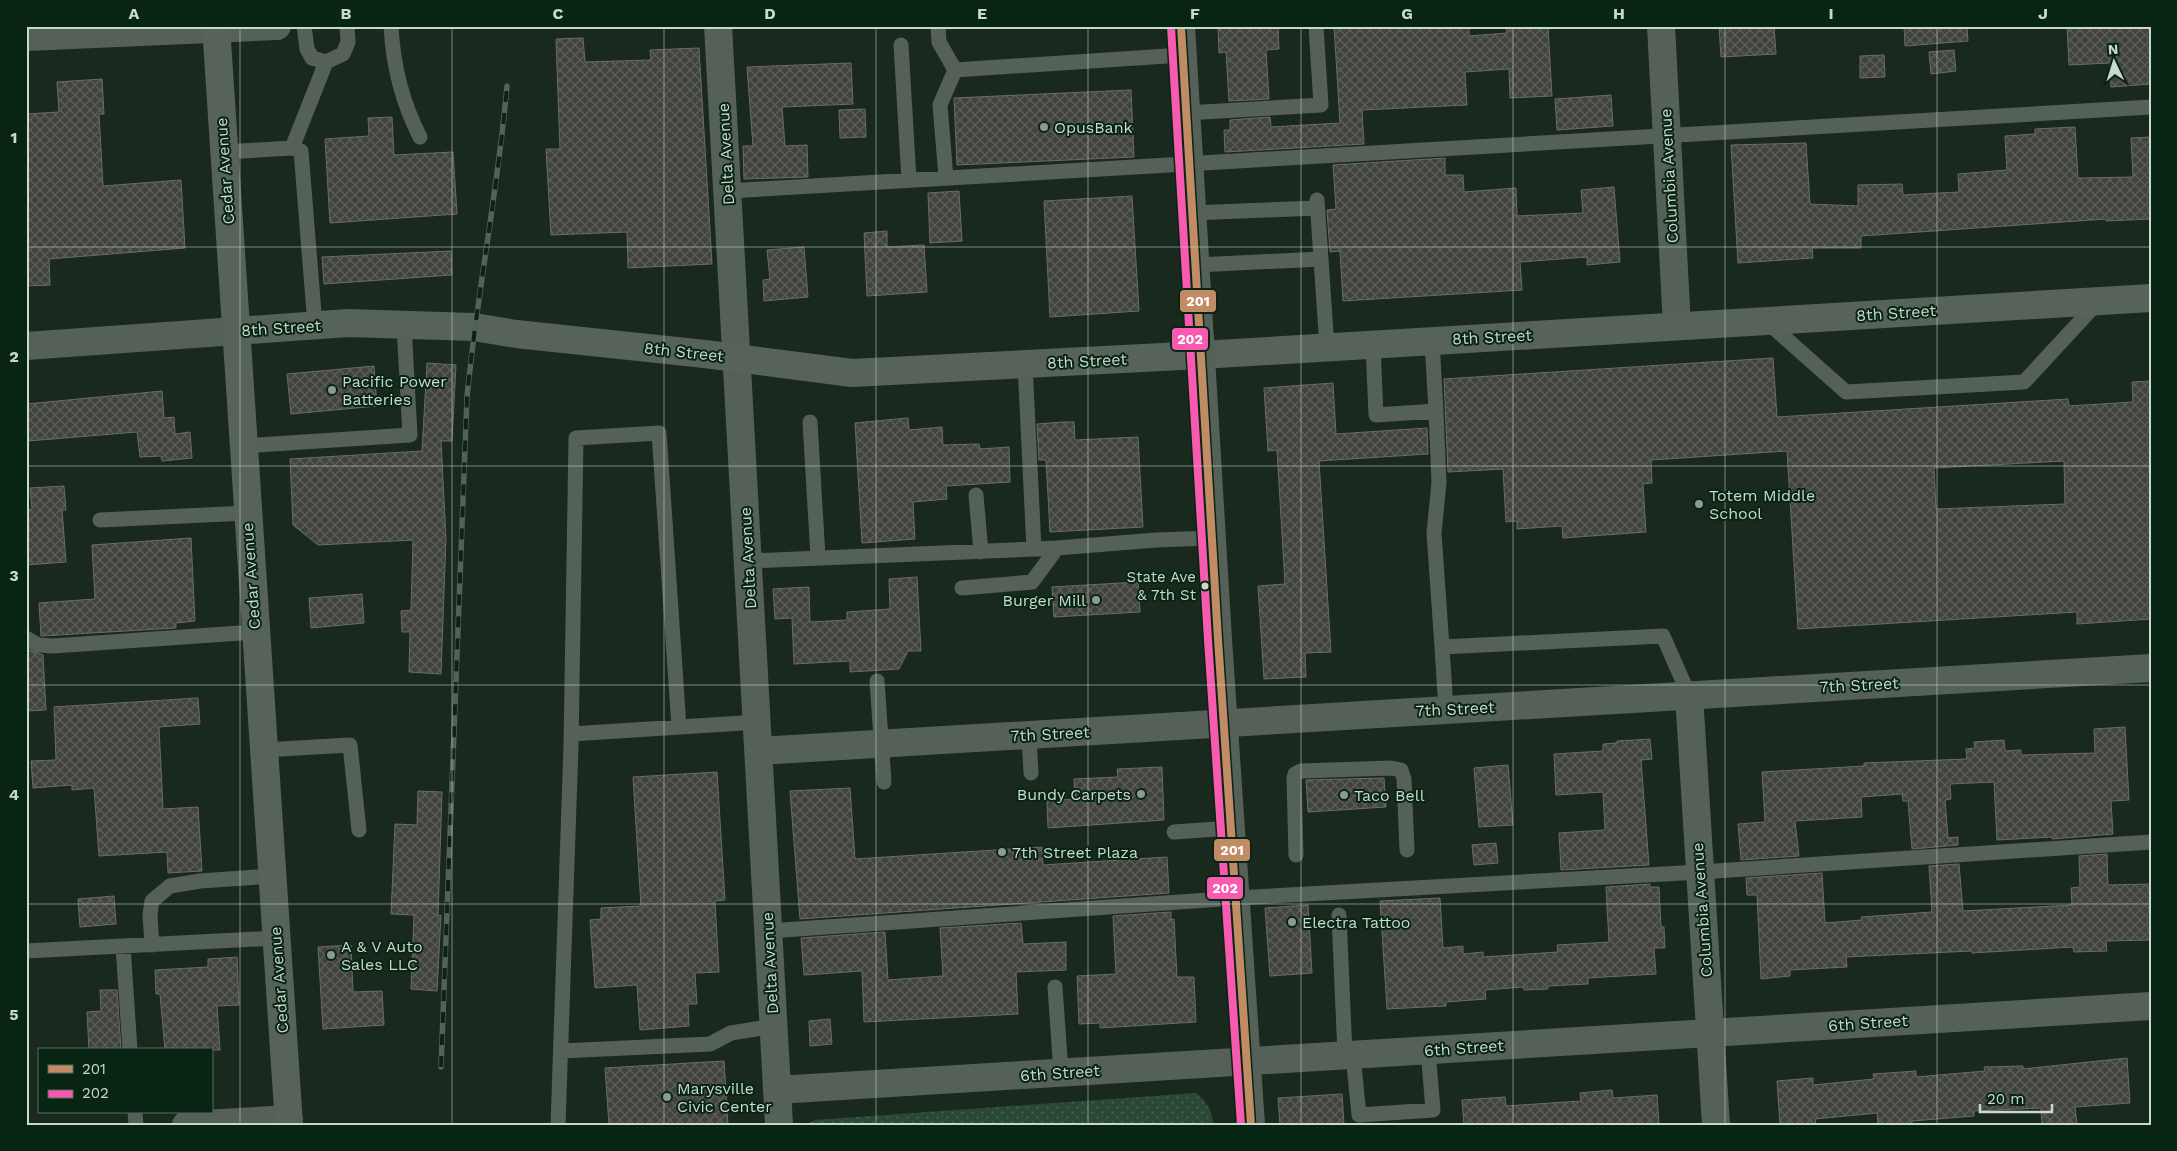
<svg xmlns="http://www.w3.org/2000/svg" width="2177" height="1151" font-family="'Work Sans',sans-serif">
	<style>
		.green { fill: url(#green-dots) }
		.building { fill: url(#building-cross-hatch); stroke: #6c6b66; fill-rule: evenodd }
		.lines { fill: none; stroke-linecap: round; stroke-linejoin: round }
		.lane { stroke: #556059; stroke-width: 15 }
		.street { stroke: #556059; stroke-width: 28 }
		.secondary { stroke: #56625a; stroke-width: 28 }
		.primary { stroke: #546058; stroke-width: 28 }
		.rail-casing { stroke: #556059; stroke-width: 5.5 }
		.rail { stroke: #082513; stroke-width: 4; stroke-dasharray: 11; stroke-linecap: butt }
		.bus-1-casing { stroke: #082513; stroke-width: 11 }
		.bus-2-casing { stroke: #082513; stroke-width: 11 }
		.bus-1 { stroke: #c18c65; stroke-width: 8 }
		.bus-2 { stroke: #f75aaf; stroke-width: 8 }
		.grid { fill: none; stroke: #c9d9cd; stroke-width: 1; stroke-opacity: 0.55 }
		.poi-dot { fill: #8b9b90; stroke: #082513; stroke-width: 2 }
		.bus-dot { fill: #c9d9cd; stroke: #082513; stroke-width: 2 }
		.labels { text-anchor: middle; dominant-baseline: central; stroke-width: 4; stroke-linejoin: round; paint-order: stroke }
		.bus-label { font-size: 15px; fill: #c9d9cd; stroke: #082513; text-anchor: end }
		.poi-label { font-size: 16px; fill: #c9d9cd; stroke: #082513; text-anchor: start }
		.street-label { font-size: 16px; fill: #c9d9cd; stroke: #082513 }
		.line-badge { stroke: #082513; stroke-width: 2 }
		.badge-label { font-size: 14px; text-anchor: middle; font-weight: bold; fill: #fff }
		.neatline { fill: none; stroke: #c9d9cd; stroke-width: 2 }
		.grid-label { font-size: 16px; text-anchor: middle; font-weight: bold; fill: #c9d9cd }
	</style>
	<defs>
		<pattern id="green-dots" width="8" height="8" patternUnits="userSpaceOnUse" patternTransform="scale(1.25)"><rect width="8" height="8" fill="#2a4934"/><path d="M2 2h.1M6 6h.1" fill="none" stroke="#486350" stroke-width="1.8" stroke-linecap="round"/></pattern>
		<pattern id="building-cross-hatch" width="8" height="8" patternUnits="userSpaceOnUse" patternTransform="scale(1.25)"><rect width="8" height="8" fill="#42433e"/><path d="M0 0l8 8M0 8l8-8" fill="none" stroke="#5c5e59"/></pattern>
	</defs>
	<rect width="100%" height="100%" fill="#19291e"/>
	<!-- green -->
	<path class="green" d="M1196 1093C1207 1102 1212 1109 1213 1125H804L815 1120Z"/>
	<!-- building -->
	<path class="building" d="M1218 26H1278L1279 49 1266 50 1269 99 1229 101 1226 52 1219 53Z
		M1334 26H1469V36L1507 33 1506 26H1548L1552 96 1510 98 1509 69 1465 72 1467 105 1362 110 1364 144 1225 152 1224 130H1230V120L1270 117 1271 127 1340 123Z
		M1719 26H1774L1776 54 1721 57Z
		M1904 26H1967L1968 41 1905 46Z
		M2067 26H2151V84L2111 87 2110 63 2069 65Z
		M583 38 585 62 651 60 650 50 699 48 712 264 628 268 627 232 551 235 546 149H560L556 39Z
		M1954 50 1956 71 1931 74 1929 52Z
		M1884 55 1885 77 1860 78V56Z
		M851 63 853 104 782 107 785 146 807 145 808 177 744 179 743 146H753L747 67Z
		M102 79 104 114H99L103 186 181 180 185 248 49 259 50 285 26 286V114L59 112 57 82Z
		M1131 90 1134 157 957 165 954 98Z
		M1611 95 1613 126 1557 130 1555 99Z
		M865 109 866 137 840 138 839 110Z
		M392 117 394 155 453 152 457 214 330 223 325 139 369 136 368 118Z
		M2075 127 2078 178 2133 177 2131 138 2151 137V219L2106 221V219L1861 236V248H1812L1813 258 1738 263 1731 145 1806 143 1810 204 1858 206V185L1902 184 1903 195 1959 192 1958 174 2007 170 2005 136 2035 134V129Z
		M1445 158V175H1463L1464 192 1516 188 1517 216 1583 213 1581 190 1614 187 1620 262 1587 265V257L1520 262 1522 290 1343 301 1340 251 1330 252 1327 210 1336 209 1333 165Z
		M959 191 962 241 930 243 928 193Z
		M1132 196 1139 311 1050 317 1044 201Z
		M887 231V247L924 245 927 292 867 296 864 233Z
		M804 247 808 297 764 301 763 280 770 279 767 250Z
		M451 251 452 275 324 284 322 257Z
		M1773 358 1777 417 2068 399 2069 406 2133 402 2132 382 2151 381V619L2077 624V612L1798 629 1787 451 1651 460 1652 483 1643 484 1646 532 1563 538 1562 526 1517 529V521L1506 522 1503 469 1448 472 1444 379ZM2064 461 2065 504 1936 509 1934 468Z
		M427 363 456 365 452 441H441L446 538 441 674 409 672 410 632H402L401 611 411 610 413 540 318 545 293 525 290 459 422 451Z
		M374 366 377 406 291 414 287 374Z
		M1333 383 1336 434 1427 428 1428 454 1319 461 1331 652 1305 653 1306 677 1264 679 1258 586 1285 584 1277 450 1268 451 1264 388Z
		M162 391 164 418 174 417 175 434 190 432 192 458 162 461 161 456 140 457 137 432 28 441 26 404Z
		M908 418 909 430 942 427 943 445 979 444 980 449 1009 447 1010 482 946 486 947 499 913 502 915 539 862 543 855 423Z
		M1062 422H1074L1075 440 1138 437 1143 527 1050 532 1046 460H1039L1037 424Z
		M64 486 66 510H62L66 562 26 565V531H29L28 510 32 509 30 488Z
		M191 538 195 621 176 623V628L41 636 39 603 95 599 92 545Z
		M917 577 921 651H908L899 669 850 672V661L794 664 792 618 775 619 773 589 809 587 810 622 847 620V612L890 609 889 579Z
		M1138 582 1140 612 1054 617 1052 587Z
		M362 594 364 623 311 628 309 598Z
		M26 649 43 655 46 710 26 711Z
		M198 698 200 724 159 727 163 809 198 807 202 871 168 873 167 852 99 856 94 788 72 790V785L33 788 31 761 56 760 54 707Z
		M2125 727 2129 800 2111 801 2113 834 2052 839V837L1997 840 1994 782 1950 784 1951 799 1945 800 1948 838 1958 837V845L1912 849 1908 801H1903L1902 794 1861 797 1862 817 1795 821 1799 856 1741 860 1738 824 1765 822 1762 772 1864 766V763L1967 759 1966 749 1975 748 1974 742 2004 740 2005 751 2021 750V755L2095 753 2094 729Z
		M1650 739 1652 759 1641 760 1649 865 1561 870 1559 833 1605 830 1603 792 1556 795 1554 754 1603 751V744L1617 743V741Z
		M1508 765 1513 825 1479 827 1474 768Z
		M1162 767 1164 820 1048 828 1047 801 1075 799 1074 779 1118 777 1117 769Z
		M717 772 725 900 715 901 719 972 695 973 697 1004H688L689 1026 640 1030 637 985 595 988 590 920 601 919V908L641 906 633 777Z
		M1384 778 1386 807 1308 812 1306 780Z
		M850 788 855 859 1042 847 1043 865 1167 857 1169 893 800 919 790 791Z
		M418 791 442 792 438 916 441 915 437 991 411 989 414 915 391 914 395 824 417 825Z
		M1496 843 1498 863 1474 865 1472 845Z
		M2107 854 2108 885 2151 884V940L2106 941 2107 951 2074 952 2073 947 1972 953V951L1846 957 1847 967 1790 970V976L1761 979 1757 895H1747L1746 878 1822 873 1825 923 1862 920 1861 917 1932 912 1929 866 1959 864 1963 911 2072 905 2071 888 2080 887 2079 856Z
		M1650 884V887H1659L1661 927H1664L1665 948H1654L1656 974 1588 978V984L1548 986V989L1524 990 1523 987 1485 990 1486 999 1446 1002V1006L1387 1009 1380 901 1440 898 1443 948 1463 946V954L1483 952V957L1558 952 1557 945 1609 942 1606 887Z
		M114 896 116 924 80 927 78 899Z
		M1308 905 1312 973 1270 976 1265 908Z
		M1171 912V920L1174 919 1177 977H1194L1196 1022 1100 1028V1023L1079 1024 1077 976 1116 974 1113 916Z
		M1021 923 1023 944 1066 942V970L1016 972 1018 1014 864 1022 862 971 804 975 801 938 885 932 888 980 943 976 940 928Z
		M351 945 353 992 382 991 384 1025 323 1029 318 947Z
		M237 957 239 1005 217 1006 220 1050H165L160 994H156L155 970 208 967V959Z
		M100 990H117L121 1050H89L87 1012 101 1011Z
		M830 1019 832 1044 810 1046 809 1021Z
		M2127 1058 2130 1103 2075 1107 2077 1124 2042 1125 2041 1108 1974 1111V1116L1912 1121V1125H1878L1877 1113 1815 1119 1816 1125H1780L1777 1081 1813 1078V1085L1874 1079 1873 1074 1916 1071V1077L1985 1071 1984 1067 2023 1066V1069Z
		M724 1061 728 1125H609L605 1068Z
		M1612 1090 1613 1098 1657 1095 1659 1125H1464L1462 1100 1505 1097 1506 1106 1581 1101 1580 1093Z
		M1342 1094 1344 1125H1280L1278 1098Z"/>
	<g class="lines">
		<!-- lane -->
		<path class="lane" d="M391 26C393 66 402 102 420 137
			M938 26 939 42 955 70 1182 55
			M901 45 909 180
			M326 62 343 54 348 42 347 26
			M1186 113 1321 105 1316 26
			M292 148 326 62 312 58 307 49 304 26
			M224 152 292 148 301 151 315 325
			M946 178 940 105 955 70
			M728 191 2151 107
			M1317 200 1327 348
			M1192 213 1317 208
			M1196 265 1321 259
			M1766 321 1846 392 2024 382 2099 301
			M1373 345 1376 415 1436 411 1432 341
			M1025 364 1034 549
			M1436 411 1439 483 1434 533 1442 647
			M810 422 818 557
			M243 446 410 435 404 325
			M976 495 981 552
			M100 520 247 513
			M749 561 1057 548 1156 540 1212 538
			M962 588 1032 582 1057 548
			M26 638 38 645 53 646 255 632
			M877 681 884 782
			M1446 710 1442 647 1663 636 1689 695
			M571 734 758 722
			M1029 735 1031 773
			M263 750 350 745 359 830
			M1174 832 1231 828
			M1296 855 1294 778 1295 774 1301 771 1391 768 1401 770 1404 779 1407 850
			M1339 915 1345 1055
			M769 931 1236 898 1700 872 2151 842
			M152 945 150 915 152 901 170 886 200 881 272 876
			M123 946 130 1050
			M26 951 276 938
			M1055 987 1061 1073
			M561 1051 710 1044 731 1033 774 1026
			M1353 1055 1359 1115 1433 1110 1428 1050
			M135 1112 136 1125
			M558 1125 571 746 576 438 659 433 679 727"/>
		<!-- street -->
		<path class="street" d="M718 26 779 1125
			M1661 26 1677 326
			M26 37 277 26
			M26 346 236 331
			M1689 695 1716 1125
			M759 751 2151 668
			M777 1090 2151 1006
			M186 1125 289 1119"/>
		<!-- secondary -->
		<path class="secondary" d="M216 26 289 1125
			M236 331 348 323 474 327 516 334 705 354 852 373 1201 355 2151 298"/>
		<!-- primary -->
		<path class="primary" d="M1181 26 1218 639 1251 1125"/>
		<!-- rail casing -->
		<g class="rail-casing">
			<path id="rail" d="M441 1067 467 397C477 293 498 190 507 86"/>
		</g>
		<!-- rail -->
		<use href="#rail" class="rail"/>
		<!-- bus-1 casing -->
		<g class="bus-1-casing">
			<path id="bus-1" d="M1181 26 1218 639 1251 1125"/>
		</g>
		<!-- bus-2 casing -->
		<g class="bus-2-casing">
			<path id="bus-2" d="M1171 27 1208 640 1241 1125"/>
		</g>
		<!-- bus-1 -->
		<use href="#bus-1" class="bus-1"/>
		<!-- bus-2 -->
		<use href="#bus-2" class="bus-2"/>
	</g>
	<!-- grid -->
	<path class="grid" d="M240 26V1125M452 26V1125M664 26V1125M876 26V1125M1088 26V1125M1301 26V1125M1513 26V1125M1725 26V1125M1937 26V1125M26 247H2151M26 466H2151M26 685H2151M26 904H2151"/>
	<!-- markers -->
	<g class="poi-dot">
		<circle cx="1044" cy="127" r="5"/>
		<circle cx="332" cy="390" r="5"/>
		<circle cx="1699" cy="504" r="5"/>
		<circle cx="1096" cy="600" r="5"/>
		<circle cx="1141" cy="794" r="5"/>
		<circle cx="1344" cy="795" r="5"/>
		<circle cx="1002" cy="852" r="5"/>
		<circle cx="1292" cy="922" r="5"/>
		<circle cx="331" cy="955" r="5"/>
		<circle cx="667" cy="1097" r="5"/>
	</g>
	<circle class="bus-dot" cx="1205" cy="586" r="4.5"/>
	<g class="labels">
		<!-- bus labels -->
		<g class="bus-label">
			<text x="1196" y="577">State Ave<tspan x="1196" dy="18">&amp; 7th St</tspan></text>
		</g>
		<!-- poi labels -->
		<g class="poi-label">
			<text x="1054" y="127">OpusBank</text>
			<text x="342" y="381">Pacific Power<tspan x="342" dy="18">Batteries</tspan></text>
			<text x="1709" y="495">Totem Middle<tspan x="1709" dy="18">School</tspan></text>
			<text x="1086" y="600" text-anchor="end">Burger Mill</text>
			<text x="1131" y="794" text-anchor="end">Bundy Carpets</text>
			<text x="1354" y="795">Taco Bell</text>
			<text x="1012" y="852">7th Street Plaza</text>
			<text x="1302" y="922">Electra Tattoo</text>
			<text x="341" y="946">A &amp; V Auto<tspan x="341" dy="18">Sales LLC</tspan></text>
			<text x="677" y="1088">Marysville<tspan x="677" dy="18">Civic Center</tspan></text>
		</g>
		<!-- street labels -->
		<g class="street-label">
			<text transform="translate(726 154) rotate(-93)">Delta Avenue</text>
			<text transform="translate(225 171) rotate(-94)">Cedar Avenue</text>
			<text transform="translate(1669 176) rotate(-93)">Columbia Avenue</text>
			<text transform="translate(1896 313) rotate(-4)">8th Street</text>
			<text transform="translate(281 328) rotate(-4)">8th Street</text>
			<text transform="translate(1492 337) rotate(-3)">8th Street</text>
			<text transform="translate(684 352) rotate(6)">8th Street</text>
			<text transform="translate(1087 361) rotate(-3)">8th Street</text>
			<text transform="translate(748 558) rotate(-93)">Delta Avenue</text>
			<text transform="translate(251 576) rotate(-94)">Cedar Avenue</text>
			<text transform="translate(1859 685) rotate(-3)">7th Street</text>
			<text transform="translate(1455 709) rotate(-3)">7th Street</text>
			<text transform="translate(1050 734) rotate(-3)">7th Street</text>
			<text transform="translate(1702 910) rotate(-94)">Columbia Avenue</text>
			<text transform="translate(770 963) rotate(-93)">Delta Avenue</text>
			<text transform="translate(279 980) rotate(-94)">Cedar Avenue</text>
			<text transform="translate(1868 1023) rotate(-4)">6th Street</text>
			<text transform="translate(1464 1048) rotate(-4)">6th Street</text>
			<text transform="translate(1060 1073) rotate(-4)">6th Street</text>
		</g>
	</g>
	<g class="line-badge">
		<rect x="1179" y="289" width="38" height="24" rx="5" fill="#c18c65"/>
		<rect x="1171" y="327" width="38" height="24" rx="5" fill="#f75aaf"/>
		<rect x="1213" y="838" width="38" height="24" rx="5" fill="#c18c65"/>
		<rect x="1206" y="876" width="38" height="24" rx="5" fill="#f75aaf"/>
	</g>
	<g class="badge-label">
		<text x="1198" y="306">201</text>
		<text x="1190" y="344">202</text>
		<text x="1232" y="855">201</text>
		<text x="1225" y="893">202</text>
	</g>
	<!-- border -->
	<rect width="2177" height="1151" fill="none" stroke="#082513" stroke-width="55"/>
	<!-- legend -->
	<rect x="38" y="1048" width="175" height="65" fill="#082513" stroke="#556d5d"/>
	<rect x="48" y="1065" width="25" height="8" fill="#c18c65" stroke="#556d5d"/>
	<text x="82" y="1074" font-size="15" fill="#c9d9cd">201</text>
	<rect x="48" y="1090" width="25" height="8" fill="#f75aaf" stroke="#556d5d"/>
	<text x="82" y="1098" font-size="15" fill="#c9d9cd">202</text>
	<!-- north arrow -->
	<g transform="translate(2114 62) rotate(356)" stroke="#082513" stroke-width="4" paint-order="stroke">
	<path d="M0-4L9 19L0 12L-9 19Z" fill="#c9d9cd"/>
	<text y="-8" font-size="14" font-weight="bold" text-anchor="middle" fill="#c9d9cd">N</text>
	</g>
	<!-- scale -->
	<path d="M1980 1104v8h72v-8" fill="none" stroke="#c9d9cd" stroke-width="2.5"/>
	<text x="1987" y="1104" font-size="15" fill="#c9d9cd" stroke="#082513" stroke-width="4" paint-order="stroke">20 m</text>
	<rect x="28" y="28" width="2122" height="1096" class="neatline"/>
	<g class="grid-label">
		<text x="134" y="19">A</text>
		<text x="346" y="19">B</text>
		<text x="558" y="19">C</text>
		<text x="770" y="19">D</text>
		<text x="982" y="19">E</text>
		<text x="1195" y="19">F</text>
		<text x="1407" y="19">G</text>
		<text x="1619" y="19">H</text>
		<text x="1831" y="19">I</text>
		<text x="2043" y="19">J</text>
		<text x="14" y="143">1</text>
		<text x="14" y="362">2</text>
		<text x="14" y="581">3</text>
		<text x="14" y="800">4</text>
		<text x="14" y="1020">5</text>
	</g>
</svg>
